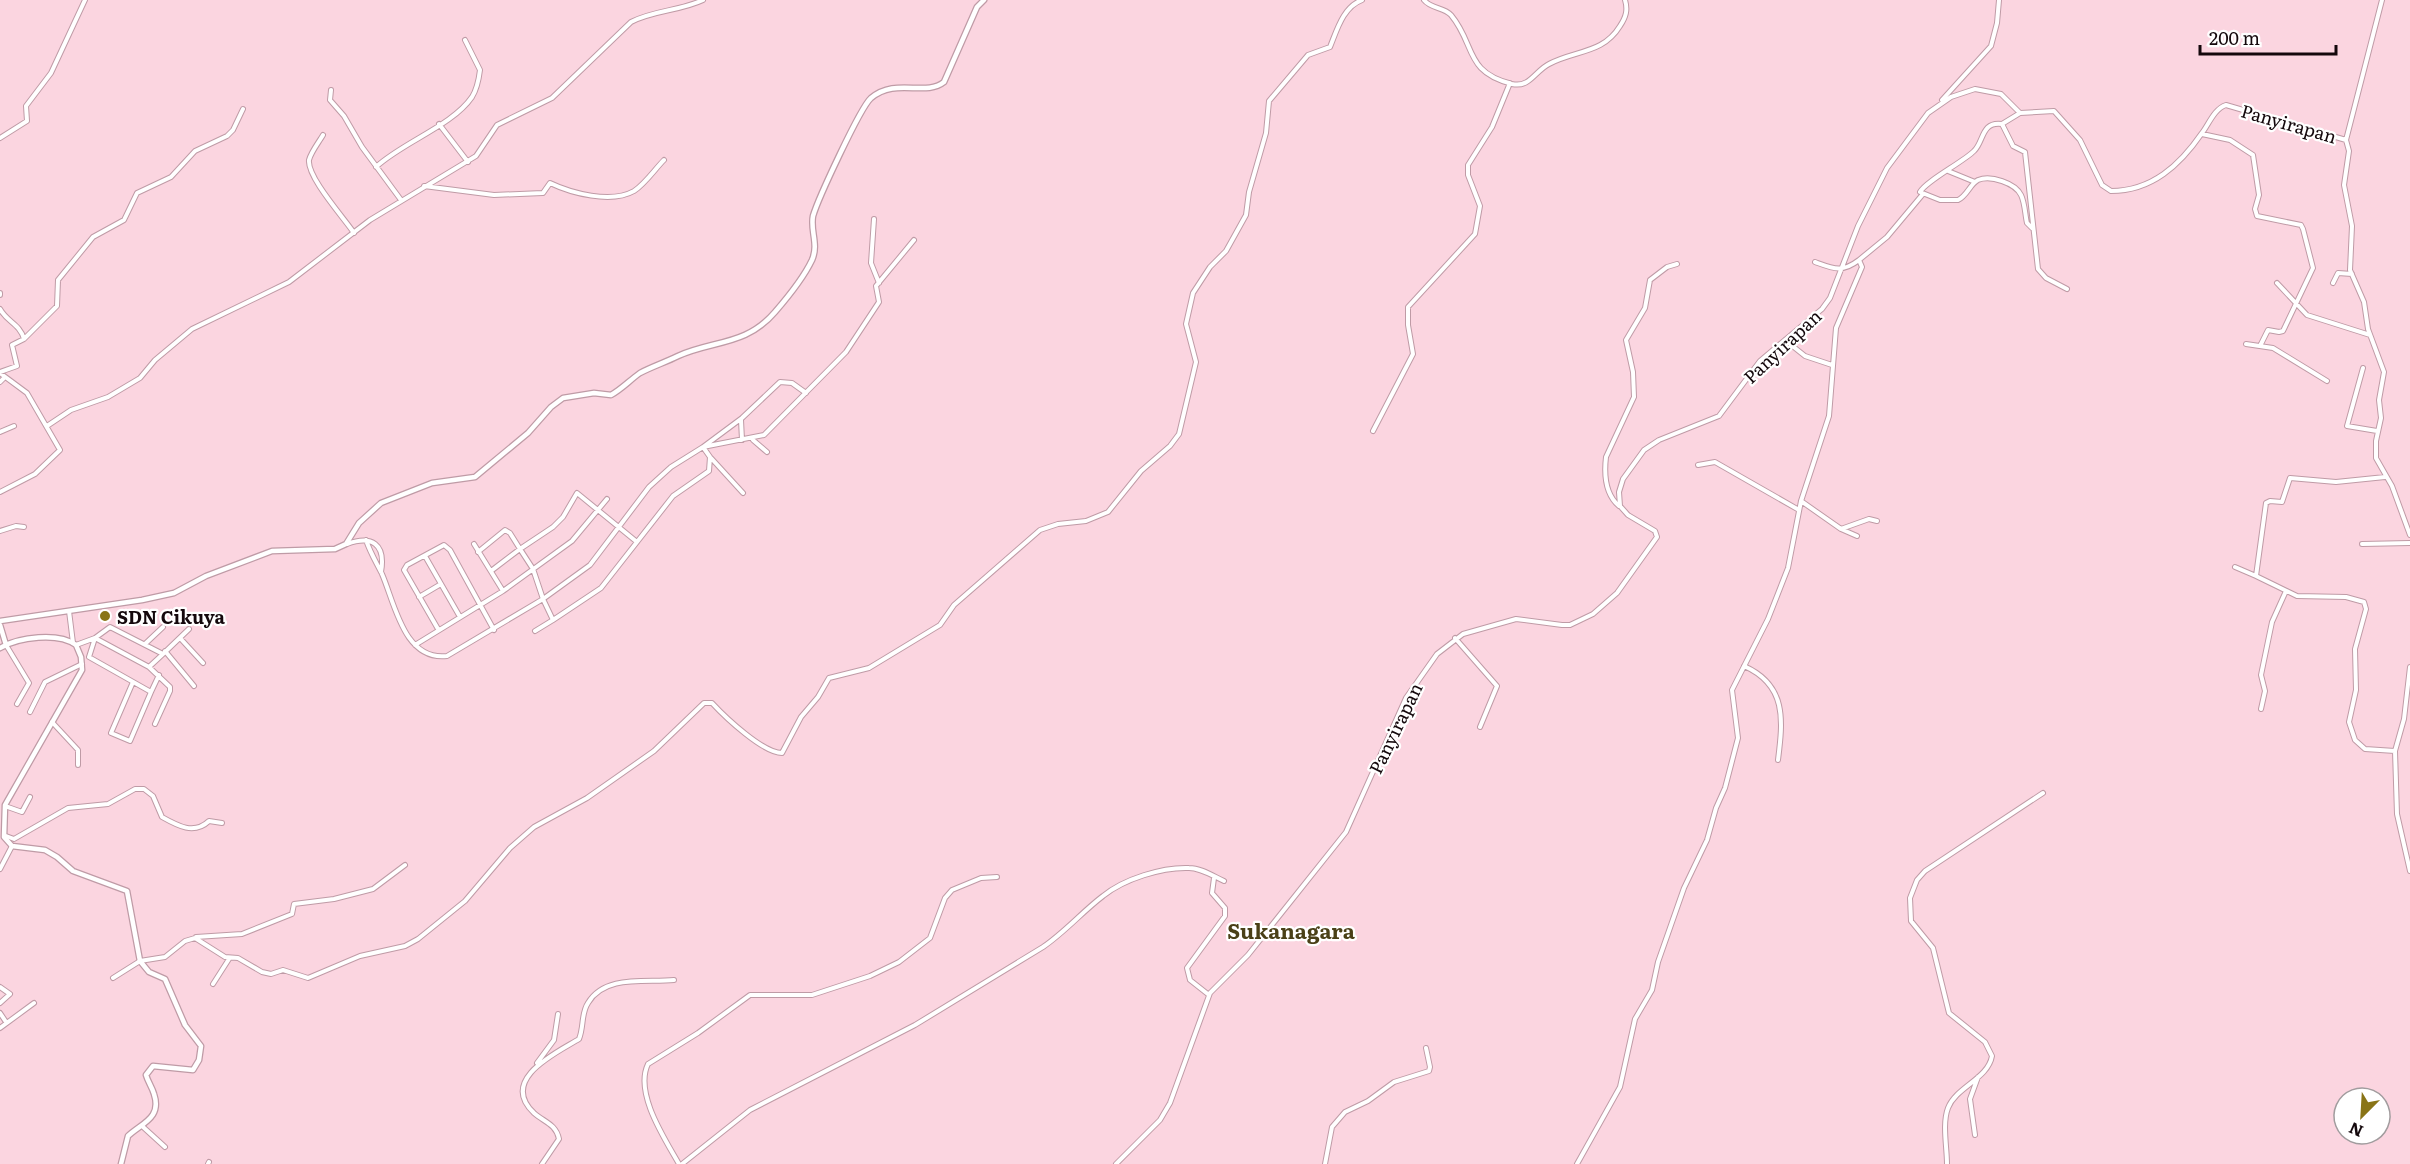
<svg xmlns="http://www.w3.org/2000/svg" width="2410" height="1164" font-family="Literata,serif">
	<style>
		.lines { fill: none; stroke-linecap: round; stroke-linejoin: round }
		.minor-casing { stroke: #bf9ba6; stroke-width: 6 }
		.tertiary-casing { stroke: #bf9ba6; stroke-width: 7 }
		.minor { stroke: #fff; stroke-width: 4 }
		.tertiary { stroke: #fff; stroke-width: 4.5 }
		.poi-dot { fill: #897416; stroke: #fff; stroke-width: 2 }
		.labels { text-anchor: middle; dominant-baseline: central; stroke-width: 4.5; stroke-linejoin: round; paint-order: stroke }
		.street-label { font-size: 18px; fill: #14080c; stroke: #fff }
		.poi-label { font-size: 18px; font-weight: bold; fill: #14080c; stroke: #fff; text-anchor: start }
		.quarter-label { font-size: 21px; font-weight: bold; fill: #4a4017; stroke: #fff }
	</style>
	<rect width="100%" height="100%" fill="#fbd5e0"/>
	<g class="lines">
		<!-- minor casing -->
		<g class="minor-casing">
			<path id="minor" d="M1424 0C1431 9 1444 7 1451 15 1476 45 1464 72 1512 84 1530 88 1535 71 1549 64 1575 50 1603 54 1620 26 1626 17 1628 10 1625 0
				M331 90 330 100 344 116 362 147 401 200
				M1942 100 1991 46 1997 23 1999 0
				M2020 113 2002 124 2013 146 2025 152 2038 269 2046 278 2067 289
				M439 124 468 162
				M2002 124C1981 121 1984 142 1974 151 1963 162 1926 181 1920 192L1940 200H1958C1967 196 1970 184 1978 180 1991 175 2015 183 2021 195 2025 203 2025 215 2027 223L2032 228
				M2202 134 2230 140 2253 155 2259 195 2255 209 2257 216 2301 225 2303 229 2313 268 2283 331 2279 332 2268 330 2261 344
				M323 135C319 142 311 152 309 160 307 177 344 218 354 233
				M0 138 27 121 26 106 51 73 85 0
				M2346 140 2382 0
				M376 167C403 142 452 126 472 97 477 89 479 78 480 70L465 40
				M1948 171 1975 182
				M424 186 494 195 543 193 550 183C571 193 611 204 634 191 645 184 655 169 664 160
				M874 219 871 263 879 283
				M1859 260 1887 237 1923 194
				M2277 283 2307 315 2370 335
				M2333 283 2338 273 2352 274
				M0 293V295
				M0 309C7 322 20 324 24 339
				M1785 340 1805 356 1832 365
				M2246 344 2273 348 2327 381
				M2363 368 2347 426 2377 431
				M0 372 17 366 12 345 24 339 57 306 58 280 93 237 124 220 137 193 171 177 195 151 227 136 233 130 243 109
				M0 373 27 393 60 450 35 474 0 492
				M0 382 5 377
				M741 420 742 440
				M47 426 71 410 108 397 140 378 155 360 192 329 289 282 370 220 476 156 497 125 552 98 631 22C654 10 680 11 703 0
				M1373 431 1413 354 1408 325V307L1475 234 1480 206 1468 175V165L1492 127 1510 83
				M0 432 14 426
				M753 440 767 452
				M711 458 743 493
				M1698 465 1715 462 1799 510
				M2385 477 2336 482 2290 478 2282 502 2270 501 2266 503 2256 576 2297 596 2346 597 2364 602 2366 609 2355 649 2356 690 2349 722 2355 740 2365 749 2395 751
				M1801 501 1841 529 1857 536
				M1619 506C1605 494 1604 474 1606 457L1634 397 1633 372 1626 340 1645 308 1650 280 1667 267 1677 264
				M1841 529 1869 519 1877 521
				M0 531 16 526 24 527
				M366 540C370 552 376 562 382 574 395 604 404 661 447 656L543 599 553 620 601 588 673 496 709 471 710 457 703 447 742 418 780 382 792 383 806 393
				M347 544C372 535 386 544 381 572
				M474 544 503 591
				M2362 544 2410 543
				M478 552 505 530 510 533 520 549 553 527 563 517 577 493 637 542
				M425 556 460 617
				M2235 567 2256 576
				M491 571 520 549 533 569 543 599 590 565 649 487 671 467 703 447 764 435 846 352 879 302 876 286 914 240
				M419 597 441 584
				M69 611 73 643
				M438 629 404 570 407 565 444 545 450 550 494 630
				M535 631 553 620
				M180 638 203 663
				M1455 638 1497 686 1480 727
				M145 644 163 627
				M6 645 29 683 17 704
				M76 645 95 638 110 627 163 654 189 629
				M415 645 503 591 572 541 607 499
				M165 651 194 686
				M1744 666C1787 685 1783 720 1778 760
				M149 667 170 687V691L155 724
				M2410 667 2404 719 2395 751 2397 814 2410 871
				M133 682 111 733 130 741 151 692 89 657 95 638 149 667 163 654
				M151 692 159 675
				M2261 709 2265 691 2261 675 2272 622 2286 591
				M30 712 45 682 82 664
				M52 722 78 750V765
				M5 806 22 812 30 797
				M6 836 14 839 68 808 108 804 135 789H144L153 796 162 817C178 826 194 835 209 821L222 823
				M0 869 12 846
				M196 937 242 934 292 914 294 904 334 899 373 889 405 865
				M113 978 140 961 165 957 185 941 195 938 225 957 238 958 262 972 271 974 283 970 308 978 360 956 405 946 418 939 465 901 510 848 534 827 587 798 654 751 704 703H712C725 717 763 753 782 753L801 717 818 697 829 678 869 668 940 625 954 605 1040 530 1058 524 1086 521 1108 512 1141 471 1170 446 1179 434 1196 362 1186 324 1193 293 1210 267 1226 251 1246 215 1249 192 1266 133 1269 101 1308 55 1330 47C1337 30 1343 7 1362 0
				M213 984 229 959
				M0 987 10 994 0 1003
				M1209 995 1190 980 1187 968 1225 916V908L1212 893 1214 878
				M0 1013 6 1022
				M0 1028 34 1003
				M537 1063 554 1040 558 1014
				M142 1126 165 1147
				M1975 1135 1970 1099 1978 1077
				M208 1164 209 1162
				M542 1164 559 1139C556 1124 544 1122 534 1113 498 1079 558 1052 579 1039 584 1027 581 1013 588 1003 605 974 647 983 674 980
				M679 1164C665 1139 634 1093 648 1064L698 1033 750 995H812L870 976 899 962 930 938 945 898 952 890 981 878 997 877
				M682 1164 750 1110 915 1025 1043 947C1065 932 1082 912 1103 896 1124 879 1162 867 1189 868 1201 868 1213 876 1224 881
				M1116 1164 1160 1120 1170 1103 1210 993 1248 955 1346 832 1406 698 1437 654 1463 634 1516 619 1562 625H1570L1593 614 1617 593 1657 537 1655 531 1628 515 1620 506 1619 492 1623 479 1644 450 1659 440 1719 416 1760 361 1822 309 1830 298 1858 226 1887 168 1928 113 1951 97 1975 89 2001 94 2020 113 2054 111 2080 140 2102 185 2111 191C2152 191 2180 165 2202 133 2209 124 2214 109 2226 105L2346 140 2349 151 2344 185 2352 226 2350 270 2364 302 2368 329 2384 372 2379 400 2381 418 2376 441V458L2392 486 2410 535
				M1325 1164 1332 1127 1345 1112 1368 1101 1394 1082 1429 1071 1430 1067 1426 1048
				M1577 1164 1620 1087 1635 1019 1652 990 1658 962 1684 888 1707 840 1716 808 1725 788 1738 738 1732 690 1768 619 1788 568 1801 501 1829 416 1836 328 1862 267 1859 260C1842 273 1834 269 1815 262
				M1947 1164C1947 1147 1942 1124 1948 1108 1956 1087 1988 1079 1992 1056L1985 1042 1949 1013 1933 948 1911 921 1910 898 1917 880 1925 871 2043 793"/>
		</g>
		<!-- tertiary casing -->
		<g class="tertiary-casing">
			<path id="tertiary" d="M0 621 142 600 174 593 206 576 272 551 335 549 346 544 359 523 381 503 432 483 475 477 528 433 551 407 563 398 594 393 611 395C622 389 630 380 640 373 651 367 666 362 678 356 713 340 746 346 775 312 788 297 803 279 812 260 819 244 810 231 813 216 818 199 860 108 871 98 896 77 925 97 944 82L977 7 984 0
				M0 625 6 645
				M0 648C19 637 58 632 76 645L81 657 82 670 5 805 4 837 12 846 45 850 57 857 73 871 127 891 140 961 149 972 165 979 185 1025 201 1046 199 1060 193 1070 153 1066 146 1075C148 1082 152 1087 154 1094 162 1118 142 1123 128 1136L121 1164"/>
		</g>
		<!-- minor -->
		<use href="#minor" class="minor"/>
		<!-- tertiary -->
		<use href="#tertiary" class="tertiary"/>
	</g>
	<!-- markers -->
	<circle class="poi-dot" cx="105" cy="616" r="6"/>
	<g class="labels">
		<!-- street labels -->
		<g class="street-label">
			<text transform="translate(2289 123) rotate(16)">Panyirapan</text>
			<text transform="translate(1782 346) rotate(-43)">Panyirapan</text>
			<text transform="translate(1395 728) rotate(-64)">Panyirapan</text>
		</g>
		<!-- poi labels -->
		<g class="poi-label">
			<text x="117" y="616">SDN Cikuya</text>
		</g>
		<!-- quarter labels -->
		<g class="quarter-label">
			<text x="1291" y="929">Sukanagara</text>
		</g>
	</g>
	<!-- north arrow -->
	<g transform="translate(2362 1116) rotate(204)"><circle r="28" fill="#ffffff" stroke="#a19c9e" stroke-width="1.5"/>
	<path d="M0-4.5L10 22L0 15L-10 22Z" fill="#897416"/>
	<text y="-9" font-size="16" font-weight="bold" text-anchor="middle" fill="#14080c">N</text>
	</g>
	<!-- scale -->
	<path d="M2200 45v9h136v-9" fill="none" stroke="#14080c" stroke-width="3"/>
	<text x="2209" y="45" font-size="18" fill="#14080c" stroke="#ffffff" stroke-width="4.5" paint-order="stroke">200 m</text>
</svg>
